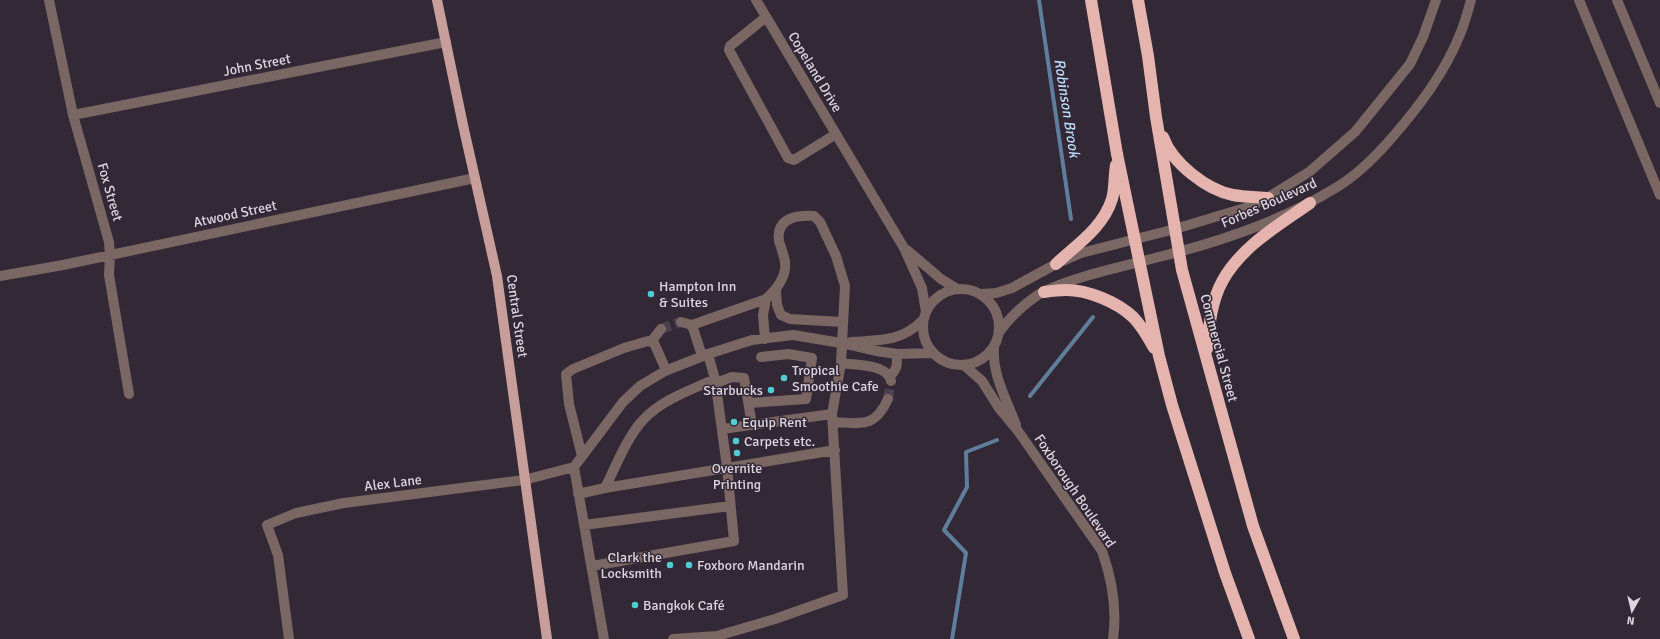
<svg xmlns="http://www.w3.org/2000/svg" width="1660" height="639" font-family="Signika,sans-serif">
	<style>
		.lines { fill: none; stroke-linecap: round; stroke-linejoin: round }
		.stream { stroke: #5f7e9c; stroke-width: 4 }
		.minor-tunnel { stroke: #4c424f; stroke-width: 10; stroke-dasharray: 10 5; stroke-linecap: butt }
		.minor { stroke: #7a6663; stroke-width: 10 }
		.major { stroke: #c79e99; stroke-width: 10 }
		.highway { stroke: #e6b4ae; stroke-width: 12 }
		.poi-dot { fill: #51ccd1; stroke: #332836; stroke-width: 1.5 }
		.labels { text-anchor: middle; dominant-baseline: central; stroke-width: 3; stroke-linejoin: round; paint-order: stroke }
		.street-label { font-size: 14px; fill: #dcd5de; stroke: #332836 }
		.poi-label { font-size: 14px; fill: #dcd5de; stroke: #332836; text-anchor: start }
		.water-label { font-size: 15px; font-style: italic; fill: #bddbfa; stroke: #332836 }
	</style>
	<rect width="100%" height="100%" fill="#332836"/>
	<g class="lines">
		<!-- stream -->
		<path class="stream" d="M1039 0 1071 219
			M1030 396 1093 317
			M952 639 966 553 944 530 967 487 966 452 997 440"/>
		<!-- minor-tunnel -->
		<path class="minor-tunnel" d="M661 329 681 322
			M888 399 891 381"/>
		<!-- minor -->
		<path class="minor" d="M49 0 73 115 109 242 110 255 109 275 129 394
			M756 0 904 248 922 288 926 312
			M1579 0 1660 195
			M1617 0 1660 103
			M766 17 730 46 729 50 788 158 794 160 836 134
			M73 115 446 42
			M907 250 941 279 957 289
			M0 276 63 265 475 178
			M923 327a38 38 0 1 1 76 0a38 38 0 1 1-76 0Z
			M776 290 777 305 781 315 790 319 842 322
			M981 294 996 293 1012 288 1056 264 1081 253 1175 229 1245 208 1262 201 1309 172 1355 132 1410 64 1423 37 1436 0
			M681 322 692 325
			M1000 331C1010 317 1029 299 1045 291 1074 277 1116 268 1147 260 1213 244 1279 223 1337 187 1357 175 1374 158 1389 141 1418 108 1445 73 1461 32 1465 22 1468 11 1471 0
			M765 339 763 315 766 299
			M651 342 661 329
			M851 342C881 340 901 342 923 320
			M994 348C992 375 1007 400 1016 425
			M708 354 715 379
			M841 363C855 365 888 364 891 381
			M965 366 982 381 999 408 1018 431 1102 551C1112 579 1117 610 1113 639
			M890 376C898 369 897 364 897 354
			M716 383 732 377 744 378 752 425
			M749 403 806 399 812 358 788 354 761 357
			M833 422C862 423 874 429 888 399
			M722 429 832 414
			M582 456 569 404 566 374 573 369 624 348 648 341 654 343 666 370
			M574 467 604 639
			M605 488 835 450
			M578 494 605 488C615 468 627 437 643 420 661 400 691 390 715 379L727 467 734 541 592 566
			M584 525 730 506
			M289 639 278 555 267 525 296 513 344 503 524 480 574 467 623 402 640 386 665 371 708 354 752 340 793 335 841 343 876 351 897 354 933 353
			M673 639 717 636 775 619 843 595 832 414 841 363 845 286 836 256 820 222 814 216C796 215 776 218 779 241 781 248 784 255 785 262 787 277 777 289 766 299L692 325 702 356"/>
		<!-- major -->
		<path class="major" d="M437 0 463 125 497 276 547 639"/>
		<!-- highway -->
		<path class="highway" d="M1091 0 1117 154 1159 356 1172 405 1225 573 1249 639
			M1138 0 1148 56 1156 117 1182 270 1253 526 1294 639
			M1163 137C1172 163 1207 190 1233 195 1244 197 1256 197 1268 198
			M1056 264C1076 245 1103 228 1112 199 1115 189 1114 176 1116 165
			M1044 292C1051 291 1059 290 1066 290 1088 290 1117 302 1133 317 1142 326 1148 337 1154 348
			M1207 349C1209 327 1211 301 1223 280 1242 246 1279 225 1310 203"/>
	</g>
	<!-- markers -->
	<g class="poi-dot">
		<circle cx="651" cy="294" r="4"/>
		<circle cx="784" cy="378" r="4"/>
		<circle cx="771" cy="390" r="4"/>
		<circle cx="734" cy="422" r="4"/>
		<circle cx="736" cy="441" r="4"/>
		<circle cx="737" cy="453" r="4"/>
		<circle cx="670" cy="565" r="4"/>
		<circle cx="689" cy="565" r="4"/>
		<circle cx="635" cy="605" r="4"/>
	</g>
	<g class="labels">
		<!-- street labels -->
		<g class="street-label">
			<text transform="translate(257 65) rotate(-11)">John Street</text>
			<text transform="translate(815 72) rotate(59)">Copeland Drive</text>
			<text transform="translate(110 192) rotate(74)">Fox Street</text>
			<text transform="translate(1269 203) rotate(-24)">Forbes Boulevard</text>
			<text transform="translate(235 214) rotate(-12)">Atwood Street</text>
			<text transform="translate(517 316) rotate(82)">Central Street</text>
			<text transform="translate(1219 348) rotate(75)">Commercial Street</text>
			<text transform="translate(393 483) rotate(-7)">Alex Lane</text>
			<text transform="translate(1075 491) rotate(56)">Foxborough Boulevard</text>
		</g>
		<!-- poi labels -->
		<g class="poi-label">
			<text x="659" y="286">Hampton Inn<tspan x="659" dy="16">&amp; Suites</tspan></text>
			<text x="792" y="370">Tropical<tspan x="792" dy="16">Smoothie Cafe</tspan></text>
			<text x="763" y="390" text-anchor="end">Starbucks</text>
			<text x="742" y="422">Equip Rent</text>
			<text x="744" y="441">Carpets etc.</text>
			<text x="737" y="468" text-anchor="middle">Overnite<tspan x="737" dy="16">Printing</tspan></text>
			<text x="662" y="557" text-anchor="end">Clark the<tspan x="662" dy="16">Locksmith</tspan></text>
			<text x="697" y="565">Foxboro Mandarin</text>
			<text x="643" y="605">Bangkok Café</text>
		</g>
		<!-- water labels -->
		<g class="water-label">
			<text transform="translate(1067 108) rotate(81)">Robinson Brook</text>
		</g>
	</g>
	<!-- north arrow -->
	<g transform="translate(1632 611) rotate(188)" stroke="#332836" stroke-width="3" paint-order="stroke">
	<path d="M0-3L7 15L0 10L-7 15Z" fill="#dcd5de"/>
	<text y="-6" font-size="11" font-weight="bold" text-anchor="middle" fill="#dcd5de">N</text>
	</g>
</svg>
